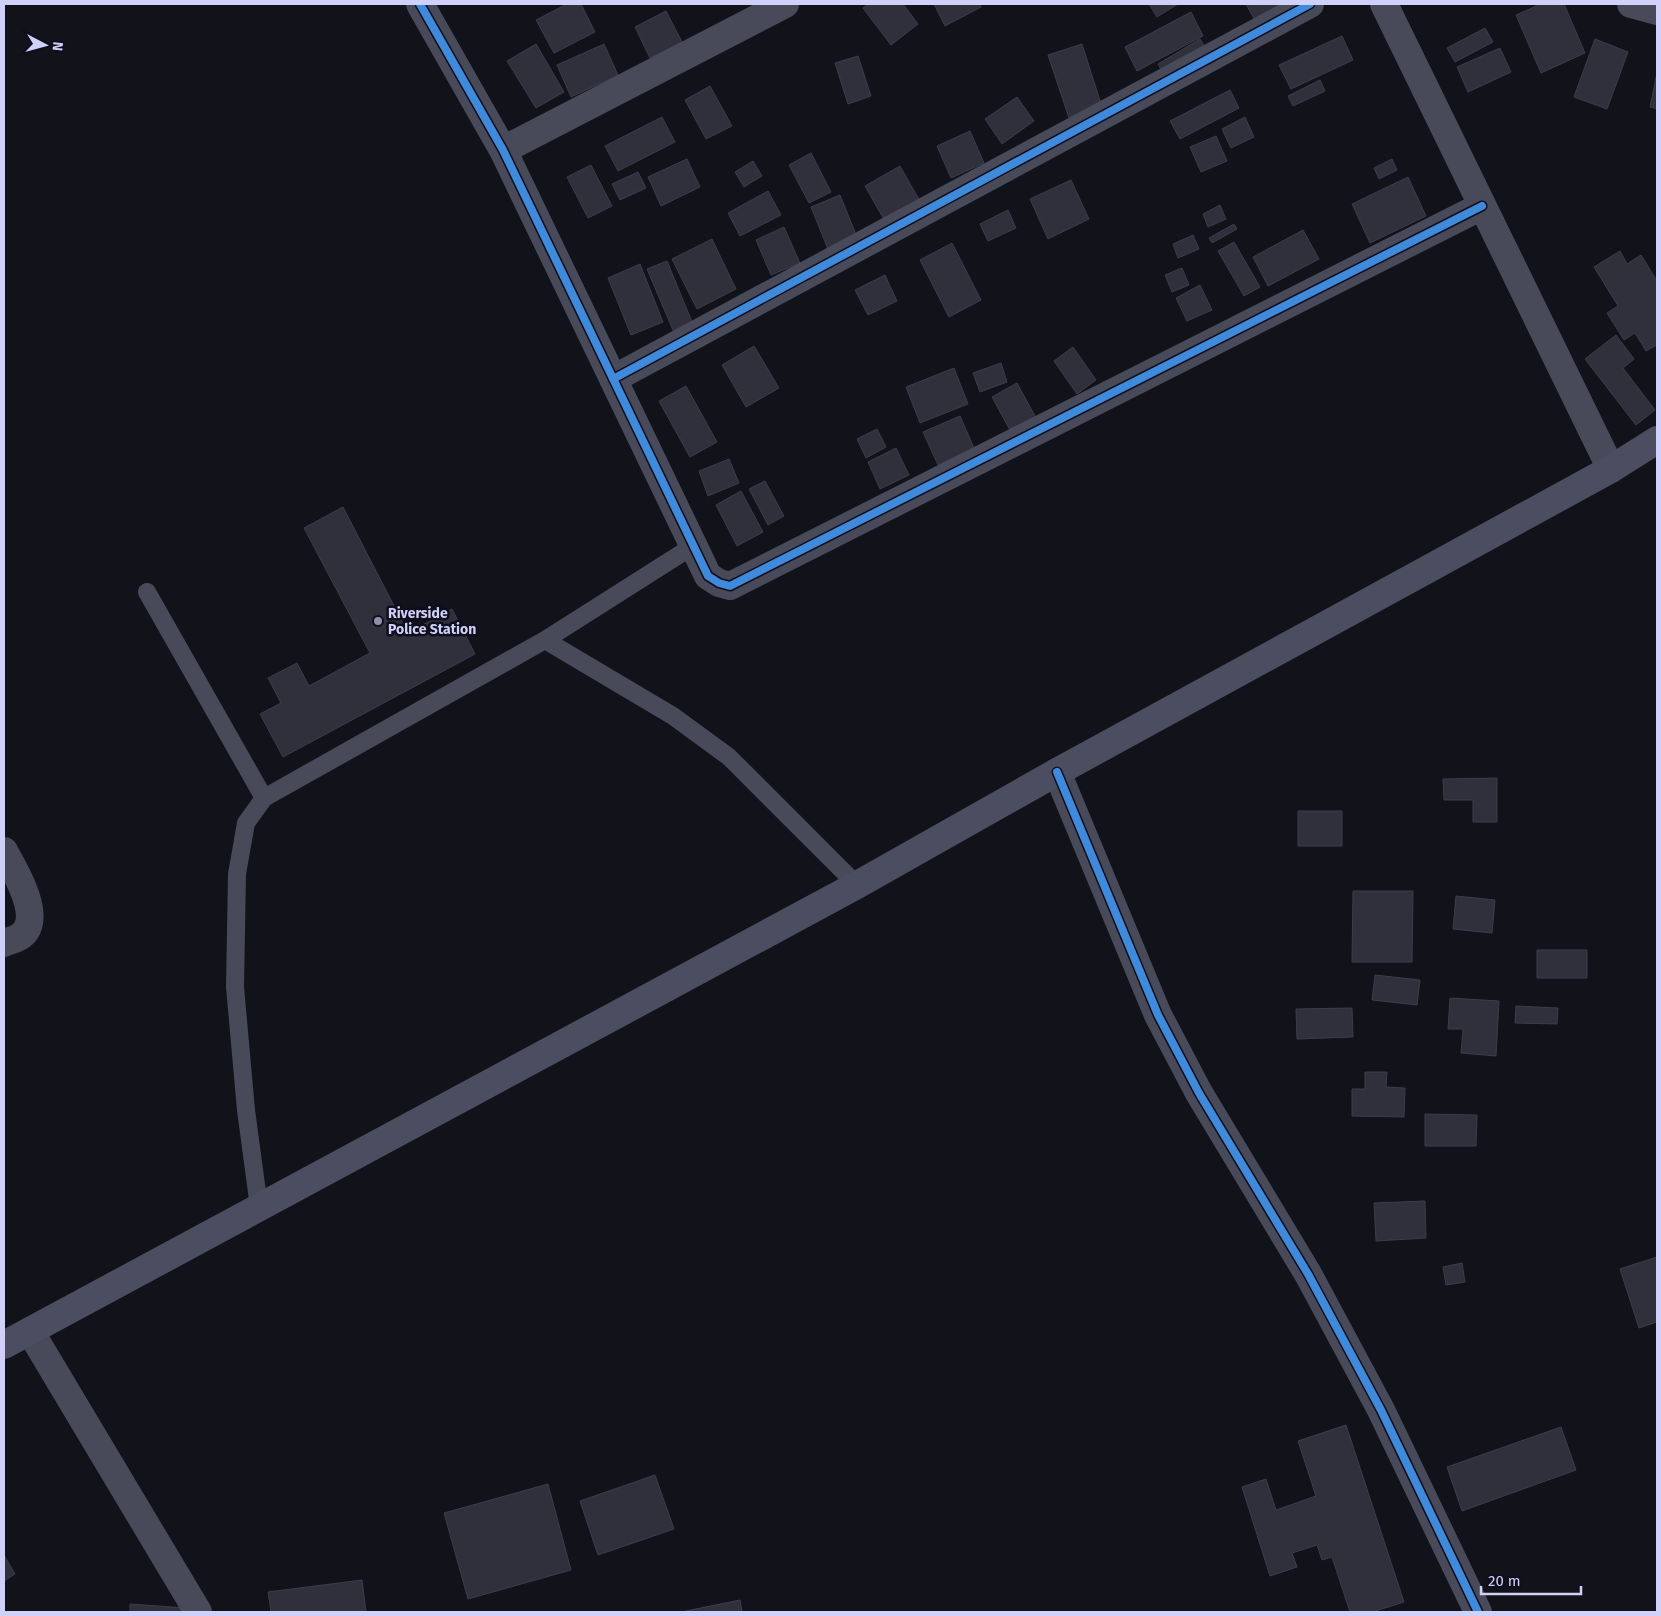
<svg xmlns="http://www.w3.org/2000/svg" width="1661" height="1616" font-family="'Fira Sans',sans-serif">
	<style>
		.building { fill: #30303c; stroke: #3d3c4d }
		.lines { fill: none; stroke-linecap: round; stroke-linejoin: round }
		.service { stroke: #484959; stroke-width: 18 }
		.minor { stroke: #484959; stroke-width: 28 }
		.secondary { stroke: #4b4d60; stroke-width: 28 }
		.cycleway-casing { stroke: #0f0e1d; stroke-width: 11 }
		.cycleway { stroke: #408adc; stroke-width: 8 }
		.poi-dot { fill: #8e8eab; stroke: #0f0e1d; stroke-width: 2 }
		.labels { text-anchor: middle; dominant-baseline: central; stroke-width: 5; stroke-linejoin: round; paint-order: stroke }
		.poi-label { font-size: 14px; font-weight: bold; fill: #d0d1f9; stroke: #0f0e1d; text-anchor: start }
	</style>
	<rect width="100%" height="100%" fill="#12121a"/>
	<!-- building -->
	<path class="building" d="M567 4H581L595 32 554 53 536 20Z
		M868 4H903L918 24 891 45 863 8Z
		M934 4H980L981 7 945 26Z
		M1149 4H1178L1157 17Z
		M1246 4H1288L1256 22Z
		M1541 4H1564L1585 53 1541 73 1516 15Z
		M666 11 682 42 650 58 635 27Z
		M1191 12 1203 36 1137 71 1125 47Z
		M1485 28 1493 42 1455 62 1447 48Z
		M1342 36 1353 60 1291 89 1279 65Z
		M1200 39 1207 50 1164 75 1158 64Z
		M1595 39 1628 52 1607 109 1574 97Z
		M536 44 564 92 536 108 507 61Z
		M604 44 618 75 571 97 557 65Z
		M1082 44 1102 107 1069 118 1048 55Z
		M1500 48 1511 72 1468 92 1457 67Z
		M858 56 871 96 848 104 835 63Z
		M1657 73V109L1650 107Z
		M1320 80 1325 91 1293 106 1288 96Z
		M710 86 732 126 706 139 685 100Z
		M1230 90 1239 108 1180 139 1170 121Z
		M1017 97 1034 121 1002 144 985 119Z
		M662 117 675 142 618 171 605 146Z
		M1245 117 1254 137 1231 148 1222 129Z
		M970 131 984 163 951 178 937 146Z
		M1216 136 1227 161 1201 172 1190 147Z
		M811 153 831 192 809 203 789 165Z
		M687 159 700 187 661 206 648 177Z
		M1392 159 1397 170 1379 179 1374 168Z
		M753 161 762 176 744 187 735 172Z
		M591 165 612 206 588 218 567 177Z
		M900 166 925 210 890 230 865 186Z
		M638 172 646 188 620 200 612 184Z
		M1408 177 1426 216 1370 243 1352 204Z
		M1071 180 1089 219 1048 239 1030 199Z
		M768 191 781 215 740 236 728 213Z
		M840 195 859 242 830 254 811 207Z
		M1220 205 1226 219 1208 227 1203 214Z
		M1008 210 1016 228 988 241 980 224Z
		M1234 224 1237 229 1212 243 1209 238Z
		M784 227 800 263 771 275 756 240Z
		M1303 230 1319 259 1268 286 1253 257Z
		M1193 235 1199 249 1178 258 1173 244Z
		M712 239 736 289 697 309 672 259Z
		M1234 242 1260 287 1244 296 1218 251Z
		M952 243 981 300 949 317 920 260Z
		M1620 251 1627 264 1641 255 1657 281V345L1646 351 1635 333 1624 340 1607 313 1618 306 1594 267Z
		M667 261 697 334 678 342 647 269Z
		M640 264 663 322 631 335 608 278Z
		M1182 268 1189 285 1172 292 1165 275Z
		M885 275 897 301 868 315 855 290Z
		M1200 285 1212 310 1187 321 1176 298Z
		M1616 335 1634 359 1623 368 1655 410 1636 425 1585 359Z
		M754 346 779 388 746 407 722 365Z
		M1073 347 1096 380 1077 394 1054 361Z
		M1001 363 1007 382 980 392 973 373Z
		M954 368 968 404 920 423 906 387Z
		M1017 383 1036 418 1011 432 992 397Z
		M686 386 717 442 690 457 659 401Z
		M960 416 974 448 938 465 923 432Z
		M877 429 886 447 866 458 857 439Z
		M896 448 909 475 880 489 868 462Z
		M729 459 739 483 708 496 699 471Z
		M765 481 784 516 768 525 749 489Z
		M741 491 763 532 737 546 716 505Z
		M343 507 408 633 452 609 475 654 283 757 260 714 281 703 268 678 297 663 309 686 370 653 304 528Z
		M1497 778V822H1473V800H1444L1443 779Z
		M1298 811H1342V846H1298Z
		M1353 891H1413L1412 962H1352Z
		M1456 896 1495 900 1492 933 1453 929Z
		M1537 950H1587V978H1537Z
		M1375 975 1420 980 1417 1005 1372 1000Z
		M1450 998 1499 1001 1496 1056 1461 1053 1463 1029H1448Z
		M1516 1006 1558 1008 1557 1024 1515 1023Z
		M1352 1008 1353 1037 1297 1039 1296 1009Z
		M1365 1072H1387L1386 1087 1405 1088 1404 1117 1352 1116V1089H1365Z
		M1425 1114 1477 1115 1476 1146H1425Z
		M1425 1201 1426 1238 1376 1241 1374 1203Z
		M1657 1257V1322L1639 1328 1620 1269Z
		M1462 1263 1465 1282 1446 1285 1443 1267Z
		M1346 1425 1404 1602 1372 1612H1350L1332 1557 1322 1560 1317 1545 1292 1553 1297 1567 1270 1576 1242 1487 1266 1479 1276 1510 1316 1496 1298 1441Z
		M1561 1427 1576 1470 1462 1511 1447 1467Z
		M655 1475 674 1529 598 1555 580 1501Z
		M548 1484 571 1570 468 1599 444 1513Z
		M4 1555 15 1574 4 1581Z
		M362 1580 366 1612H271L268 1592Z
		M740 1600 742 1612H681Z
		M130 1604 186 1608V1612H130Z"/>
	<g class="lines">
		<!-- service -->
		<path class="service" d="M147 592 264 798
			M545 640 673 716 729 757 857 885
			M259 1207 246 1110 235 987 237 874 246 823 264 798 545 640 693 546"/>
		<!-- minor -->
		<path class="minor" d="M420 4 503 150 708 576 719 583 730 586 1482 206
			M1384 4 1611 469
			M1631 4 1657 11
			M503 150 785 4
			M613 379 1310 4
			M1057 772 1158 1015 1199 1093 1308 1274 1381 1410 1478 1612
			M4 851C14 869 46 921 19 937 14 940 8 941 4 943
			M30 1331 198 1612"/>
		<!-- secondary -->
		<path class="secondary" d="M4 1345 857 885 1057 772 1611 469 1657 440"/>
		<!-- cycleway casing -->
		<g class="cycleway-casing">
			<path id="cycleway" d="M420 4 503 150 708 576 719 583 730 586 1482 206
				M613 379 1310 4
				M1057 772 1158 1015 1199 1093 1308 1274 1381 1410 1478 1612"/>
		</g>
		<!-- cycleway -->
		<use href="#cycleway" class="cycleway"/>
	</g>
	<!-- markers -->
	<circle class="poi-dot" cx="378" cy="621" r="5"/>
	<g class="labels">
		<!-- poi labels -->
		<g class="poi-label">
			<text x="388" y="613">Riverside<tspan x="388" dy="16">Police Station</tspan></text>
		</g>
	</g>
	<!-- border -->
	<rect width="1661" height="1616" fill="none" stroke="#d0d1f9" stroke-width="10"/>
	<!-- north arrow -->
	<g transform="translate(45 45) rotate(96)" stroke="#0f0e1d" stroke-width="4" paint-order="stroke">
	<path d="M0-4L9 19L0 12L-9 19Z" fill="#d0d1f9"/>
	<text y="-8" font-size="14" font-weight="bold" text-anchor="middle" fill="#d0d1f9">N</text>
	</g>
	<!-- scale -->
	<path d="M1481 1586v8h100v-8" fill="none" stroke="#d0d1f9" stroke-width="2.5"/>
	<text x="1488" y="1586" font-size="15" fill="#d0d1f9" stroke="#0f0e1d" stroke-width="4" paint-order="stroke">20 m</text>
</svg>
